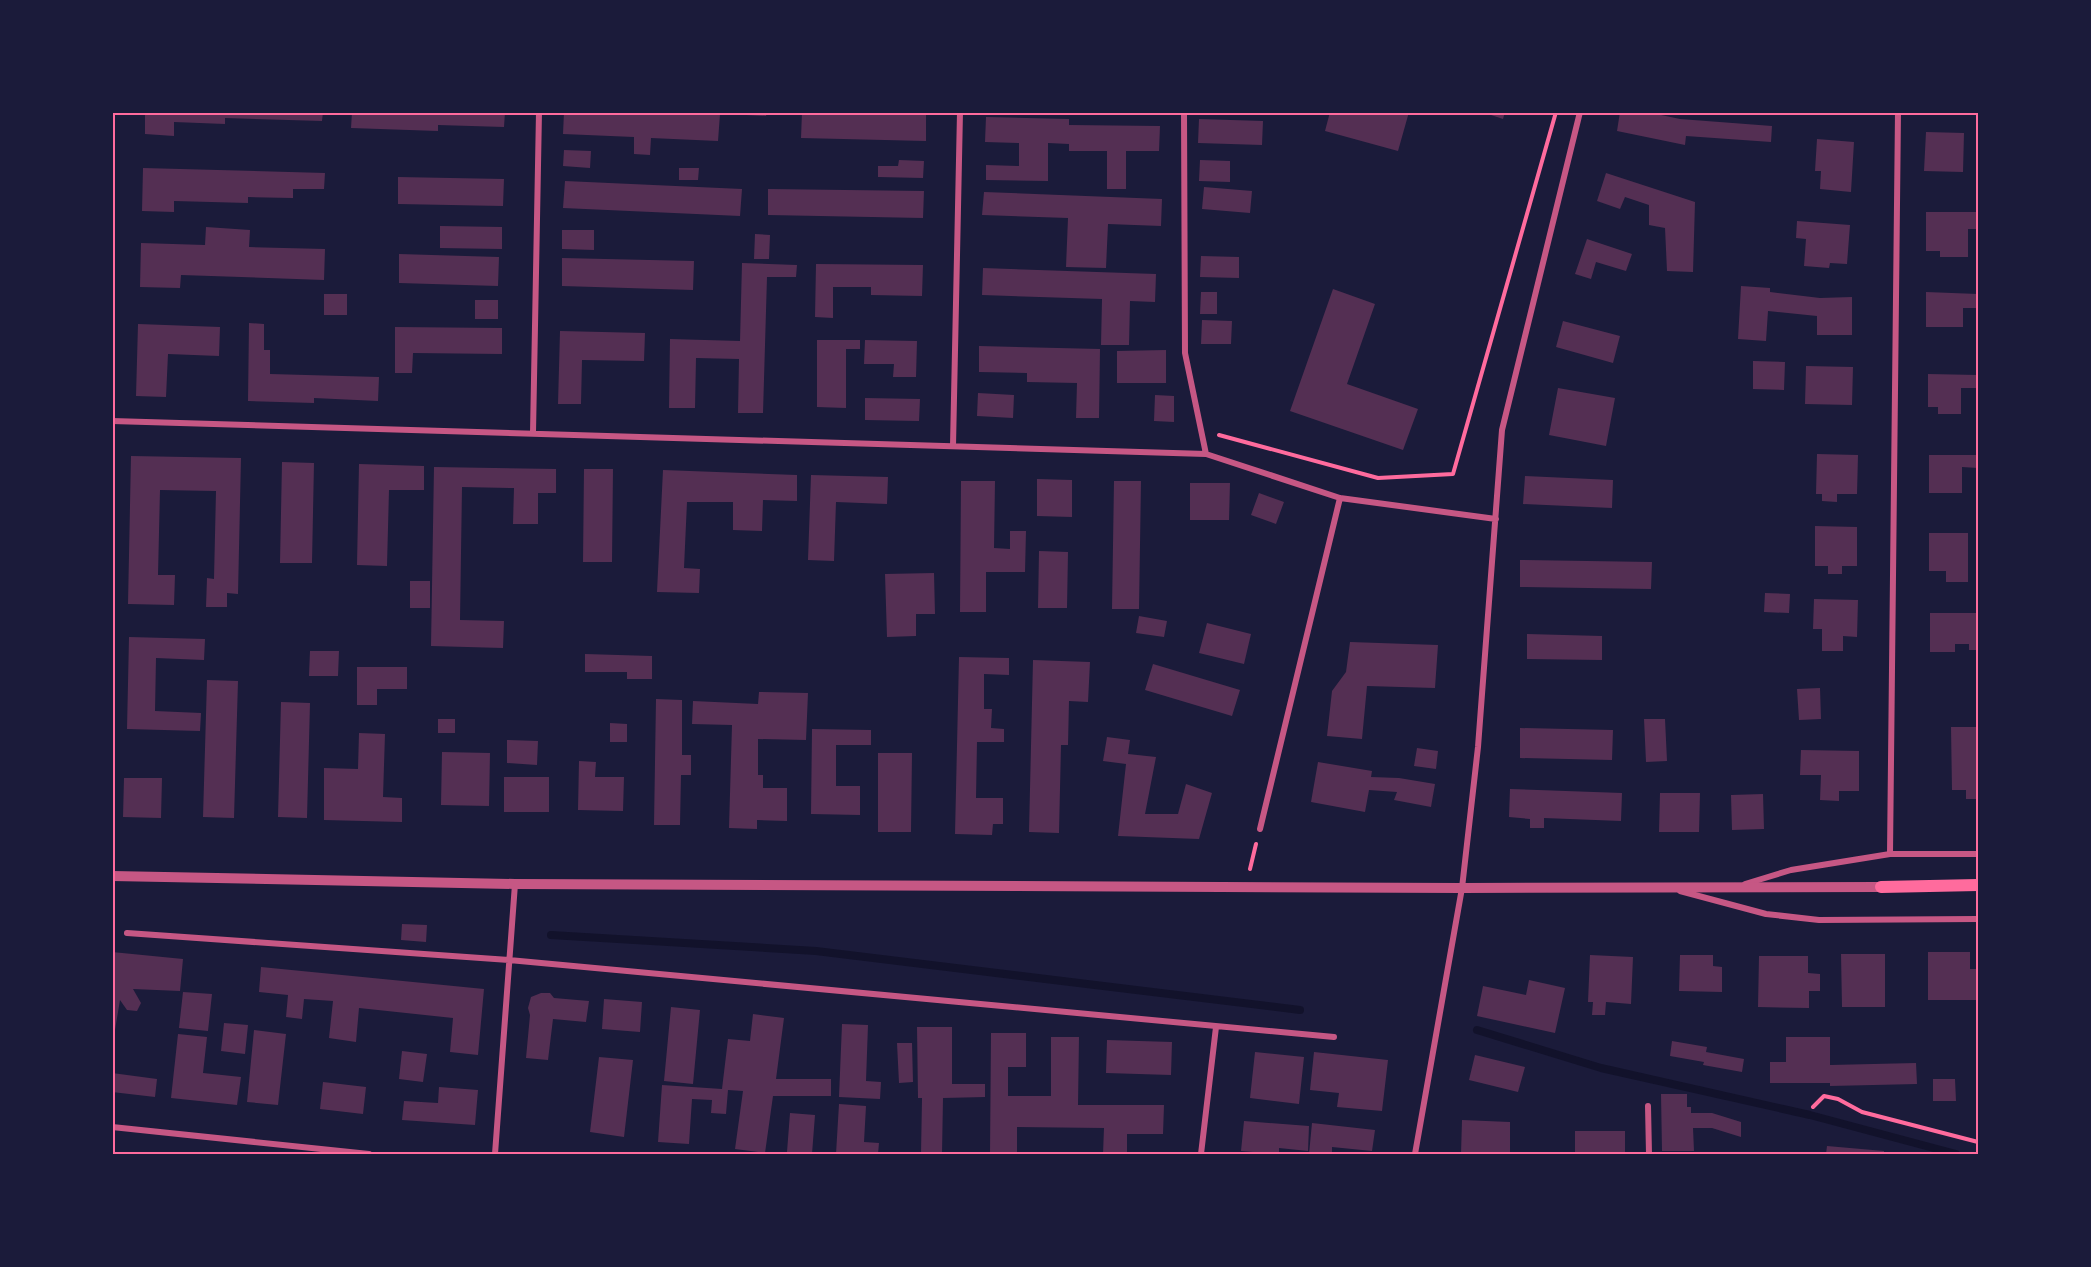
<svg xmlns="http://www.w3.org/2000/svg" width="2091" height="1267" font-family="'Golos Text',sans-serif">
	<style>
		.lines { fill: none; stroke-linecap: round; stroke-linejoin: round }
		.stream { stroke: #12122b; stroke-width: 8 }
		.building { fill: #542f53 }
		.path { stroke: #ff6b9d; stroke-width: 4 }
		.minor { stroke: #c65784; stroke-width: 6 }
		.tertiary { stroke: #c65784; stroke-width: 10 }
		.secondary { stroke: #ff6b9d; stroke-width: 12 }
		.neatline { fill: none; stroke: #ff6b9d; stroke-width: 2 }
	</style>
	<rect width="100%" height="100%" fill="#1b1b3a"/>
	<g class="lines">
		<!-- stream -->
		<path class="stream" d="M551 935 816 951 1300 1010
			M1477 1030 1601 1068 1810 1115 1956 1154"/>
	</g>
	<!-- building -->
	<path class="building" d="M145 112H323L322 121 225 118V124L174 122V136L145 134Z
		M352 112H505L504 127 438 125V131L351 128Z
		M564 112 720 114 718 141 651 138 650 155 634 154V137L563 134Z
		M746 112H767L766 116 746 115Z
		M802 112 926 113V141L801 138Z
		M1330 112H1409L1398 151 1325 131Z
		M1482 112H1505L1503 119Z
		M1620 112H1647L1680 119 1772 126 1771 142 1686 136 1685 145 1617 131Z
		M986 117 1069 119V125L1160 126 1159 151H1126V189H1107V151H1069V144L1048 143V181L986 180V165L1019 166V143L985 142Z
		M1199 119 1263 121 1262 145 1198 143Z
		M1926 132 1964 133 1963 172 1924 171Z
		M1817 139 1854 142 1851 192 1820 189 1821 171H1815Z
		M564 150 591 151 590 168 563 166Z
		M899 160 924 161 923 178 878 177V166H898Z
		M1200 160 1230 161V182L1199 181Z
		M143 168 325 173 324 189H293V198L248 197V203L174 201V212L142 211Z
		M679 168H699L698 180H679Z
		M1606 173 1695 202 1693 272 1667 271 1665 228 1649 225V205L1625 197 1620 209 1597 201Z
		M398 177 504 179 503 206 398 204Z
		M565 181 742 189 740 216 563 208Z
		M1204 187 1252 191 1250 213 1202 209Z
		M768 189 924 191 923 218 768 215Z
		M984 192 1162 199 1161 226 1108 224 1106 268 1066 267 1068 218 982 215Z
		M1926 212H1978V229H1968V257H1940V251H1926Z
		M1797 221 1850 225 1847 264 1830 263 1829 268 1804 266 1806 239 1796 238Z
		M440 226 502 227V249L440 248Z
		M206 227 250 230 249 247 325 249 324 280 181 275 180 288 140 287 141 243 205 245Z
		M562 230H594V250L562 249Z
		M755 234 770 235 769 259H754Z
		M1587 239 1632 254 1626 271 1596 262 1591 279 1575 274Z
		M399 254 499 257 498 286 399 283Z
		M1201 256 1239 257V278L1200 277Z
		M562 258 694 261 693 290 562 286Z
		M742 263 797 265 796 277H767L763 413H738L739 359 696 358 695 408H669L670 339 740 341Z
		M816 264 923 265 922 296 871 295V287H833V318L815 317Z
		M983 268 1156 274 1155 302 1130 301 1129 345H1101L1102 299 982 295Z
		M1741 286 1770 288V292L1820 298 1852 297V335H1817V316L1768 311 1766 341 1738 339Z
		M1333 289 1375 304 1347 384 1418 409 1403 450 1290 411Z
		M1201 292H1217V314H1200Z
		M1926 292 1978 294V308H1963V327H1926Z
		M324 294H347V315H324Z
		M475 300H498V319H475Z
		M1202 320 1232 321 1231 344H1201Z
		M1563 321 1620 336 1613 363 1556 347Z
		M249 323 264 324V350H270V374L379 377 378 401 314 398V403L248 401Z
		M138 324 220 327 219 356 168 354 166 397 136 396Z
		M395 327 502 328V354L413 353 412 373H395Z
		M560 331 645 333 644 361 582 360 581 404H558Z
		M817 340H860V349H846V408L817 407Z
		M865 340 917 341 916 377H893L894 364H864Z
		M979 346 1100 349 1099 418H1076L1077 383 1027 382V373L979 372Z
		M1166 350V383H1117V351Z
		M1753 361 1785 362 1784 390 1753 389Z
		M1806 366 1853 367 1852 405 1805 404Z
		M1928 374 1978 375V388H1961V414H1938V407H1928Z
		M1558 388 1615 398 1606 446 1549 435Z
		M978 393 1014 395 1013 418 977 416Z
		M1155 395 1174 396V422L1154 421Z
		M865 398 920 399 919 421 865 420Z
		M1817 454 1858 455 1857 494H1837V502L1822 501V494H1816Z
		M1929 455H1978V468L1962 467V493H1929Z
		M131 456 241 458 238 594 227 593V607H206L207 578 214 579 216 491 160 490 158 575H175L174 605 128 604Z
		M282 462 314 463 312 563H280Z
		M359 464 424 466V490H389L387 566 357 565Z
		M434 467 556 469V493H538V524H513L514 488 462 487 460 620 504 621 503 648 431 646Z
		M584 469H613L612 562H583Z
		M663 470 797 475V501L763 500 762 531 733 530V502H687L684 568 700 569 699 593 657 592Z
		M811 475 888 477 887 504 836 502 834 561 808 560Z
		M1525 476 1613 480 1612 508 1523 504Z
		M1037 479 1072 480V517L1037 516Z
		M961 481H995L994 548 1010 549V531H1026L1025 572H986V612H960Z
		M1114 481H1141L1139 609H1112Z
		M1190 483H1230L1229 520H1190Z
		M1259 493 1284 502 1276 524 1251 515Z
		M1815 526 1857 527V566H1842V574H1828V566H1815Z
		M1929 533H1968V582H1946V571H1929Z
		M1039 551 1068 552 1067 608H1038Z
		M1520 560 1652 562 1651 589 1520 587Z
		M934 573 935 614H916V636L887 637 885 574Z
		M410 581H430V608H410Z
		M1765 593 1790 594 1789 613 1764 612Z
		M1814 599 1858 600 1857 637 1843 636V651H1822V629H1813Z
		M1930 613H1978V650H1969V644H1955V652H1930Z
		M1139 616 1167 621 1164 637 1136 633Z
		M1207 623 1251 634 1244 664 1199 653Z
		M1527 634 1602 636V660L1527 659Z
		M129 637 205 639 204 660 156 658 155 711 201 713 200 731 127 729Z
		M1350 642 1438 645 1435 688 1367 686 1362 739 1327 736 1332 691 1346 672Z
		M310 651H339L338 676H309Z
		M585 654 652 656V679H627V672H585Z
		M959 657 1009 658V675L984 674V709H992L991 728 1004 729V742H977L976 798H1003V824H993L992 835 955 834Z
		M1033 660 1090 662 1088 702 1069 701 1068 745H1061L1059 833 1029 832Z
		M1153 664 1240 690 1232 716 1145 690Z
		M357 667H407V689H377V705H357Z
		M207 680 238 681 234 818 203 817Z
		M1820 688 1821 719 1799 720 1797 689Z
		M759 692 808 693 806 740 758 739V775H763V788H787V821L757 820V829L729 828 732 725 692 724 693 701 758 704Z
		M656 699 682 700V755H691V775H681L680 825H654Z
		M281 702 310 703 307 818 278 817Z
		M438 719H455V733H438Z
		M1644 719H1665L1667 761 1646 762Z
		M610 723 627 724V742H610Z
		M1951 727H1978V799H1966V790H1952Z
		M1520 728 1613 730 1612 760 1520 758Z
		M812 729 871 730V745H836V786H860V815L811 814Z
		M359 733 385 734 383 797 402 798V822L324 820V768L358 769Z
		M1107 737 1130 740 1128 754 1156 757 1145 814H1178L1186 784 1212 793 1199 839 1118 836 1126 764 1103 761Z
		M507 740 538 741 537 765 507 763Z
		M1417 748 1438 751 1436 769 1414 766Z
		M1801 750 1859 751V791H1839V801L1820 800 1821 775H1800Z
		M442 752 490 753 489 806 441 805Z
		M878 753H912L911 832H878Z
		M579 761 596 762 595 777H624L623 811 578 810Z
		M1318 762 1372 771 1371 777 1399 778 1435 784 1431 807 1394 800 1397 792 1369 790 1365 812 1311 802Z
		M504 777H549V812H504Z
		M124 778H162L161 818 123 817Z
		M1510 789 1622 793 1621 821 1544 818V828H1530V819L1509 817Z
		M1660 793H1700L1699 832H1659Z
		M1763 794 1764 829 1732 830 1731 795Z
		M402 924 427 925 426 942 401 940Z
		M112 952 183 959 180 991 133 989 141 1003 137 1011 127 1010 120 1000 114 1036Z
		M1928 952H1970V969H1978V1000H1928Z
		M1841 954H1885V1007H1842Z
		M1590 955 1633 957 1631 1004 1606 1002 1605 1015H1592L1593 1002H1588Z
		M1680 955H1713V966L1722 967V992L1679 991Z
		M1759 956H1808V973L1820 974V991H1809V1008L1758 1007Z
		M261 967 484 989 478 1055 450 1052 453 1018 359 1008 356 1042 329 1038 333 1001 304 999 302 1019 286 1017 288 995 259 992Z
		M1529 980 1565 988 1555 1033 1477 1016 1483 986 1526 995Z
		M183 992 212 994 208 1031 179 1028Z
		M541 993H550L554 998 589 1001 586 1022 553 1019 548 1060 526 1058 530 1015 528 1008 531 997Z
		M604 999 642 1002 640 1032 602 1029Z
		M671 1007 700 1010 693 1084 664 1081Z
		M753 1014 784 1018 776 1079H831V1096H773L765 1153 735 1149 743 1091 728 1090 726 1114 711 1113 712 1100 692 1099 689 1144 658 1142 662 1085 722 1089 728 1039 750 1041Z
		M224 1023 248 1025 245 1054 221 1051Z
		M842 1024 868 1025 866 1081 881 1082 880 1099 839 1097Z
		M917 1027H952V1084H985V1097L943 1098 942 1154H921L922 1098H918Z
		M254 1030 286 1034 278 1105 247 1102Z
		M991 1033H1026V1067H1008V1096H1051V1037H1079L1078 1105H1164L1163 1134H1127V1154H1103L1104 1128 1017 1127V1154H990Z
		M178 1034 207 1037 203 1073 241 1077 237 1105 171 1098Z
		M1786 1037H1830V1065L1916 1063 1917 1084 1830 1086V1083H1770V1062H1786Z
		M1107 1040 1172 1042 1171 1075 1106 1073Z
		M1672 1041 1707 1047 1706 1052 1744 1059 1742 1072 1703 1065 1704 1062 1670 1056Z
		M897 1043H912L913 1082 899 1083Z
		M402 1051 427 1054 423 1082 399 1079Z
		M1255 1052 1304 1057 1299 1104 1250 1098Z
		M1314 1052 1388 1060 1382 1111 1337 1107 1339 1093 1310 1090Z
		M1475 1055 1525 1067 1518 1092 1469 1080Z
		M599 1057 633 1060 624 1137 590 1132Z
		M112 1073 157 1079 155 1097 112 1092Z
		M1933 1079H1955L1956 1101H1933Z
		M323 1082 366 1087 363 1114 320 1109Z
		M439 1087 478 1090 475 1125 402 1120 404 1101 438 1103Z
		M1661 1094H1687V1107H1691V1113H1712L1741 1122V1137L1712 1128H1693L1694 1151H1662Z
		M839 1104 866 1106 864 1142 879 1143 878 1154H836Z
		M790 1113 815 1115 812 1154 787 1152Z
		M1462 1120 1510 1122V1154H1461Z
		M1244 1121 1309 1126 1308 1151 1279 1148V1154L1241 1151Z
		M1312 1123 1375 1130 1372 1151 1332 1147V1154H1309Z
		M1575 1131H1625V1154H1575Z
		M1827 1146 1884 1151V1154H1826Z"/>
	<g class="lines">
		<!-- path -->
		<path class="path" d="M1219 435 1378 478 1453 474 1556 112
			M1250 869 1256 844
			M1813 1107 1824 1096 1838 1099 1862 1112 1978 1142"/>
		<!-- minor -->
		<path class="minor" d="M1184 112 1185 353 1206 454
			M112 421 1206 454 1340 498 1496 519
			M533 433 539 112
			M953 446 960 112
			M1260 829 1340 498
			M1890 854 1898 112
			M1745 884 1791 870 1890 854H1978
			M1680 891 1766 914 1819 920 1978 919
			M127 933 509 960 1334 1037
			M1648 1106 1649 1154
			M112 1127 369 1154
			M495 1154 515 884
			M1201 1154 1216 1027
			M1415 1154 1462 888 1478 747 1502 430 1580 112"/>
		<!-- tertiary -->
		<path class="tertiary" d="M112 876 515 884 1462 888 1881 887"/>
		<!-- secondary -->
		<path class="secondary" d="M1881 887 1978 885"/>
	</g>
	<!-- border -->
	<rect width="2091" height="1267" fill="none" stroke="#1b1b3a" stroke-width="228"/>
	<rect x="114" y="114" width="1863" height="1039" class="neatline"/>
</svg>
